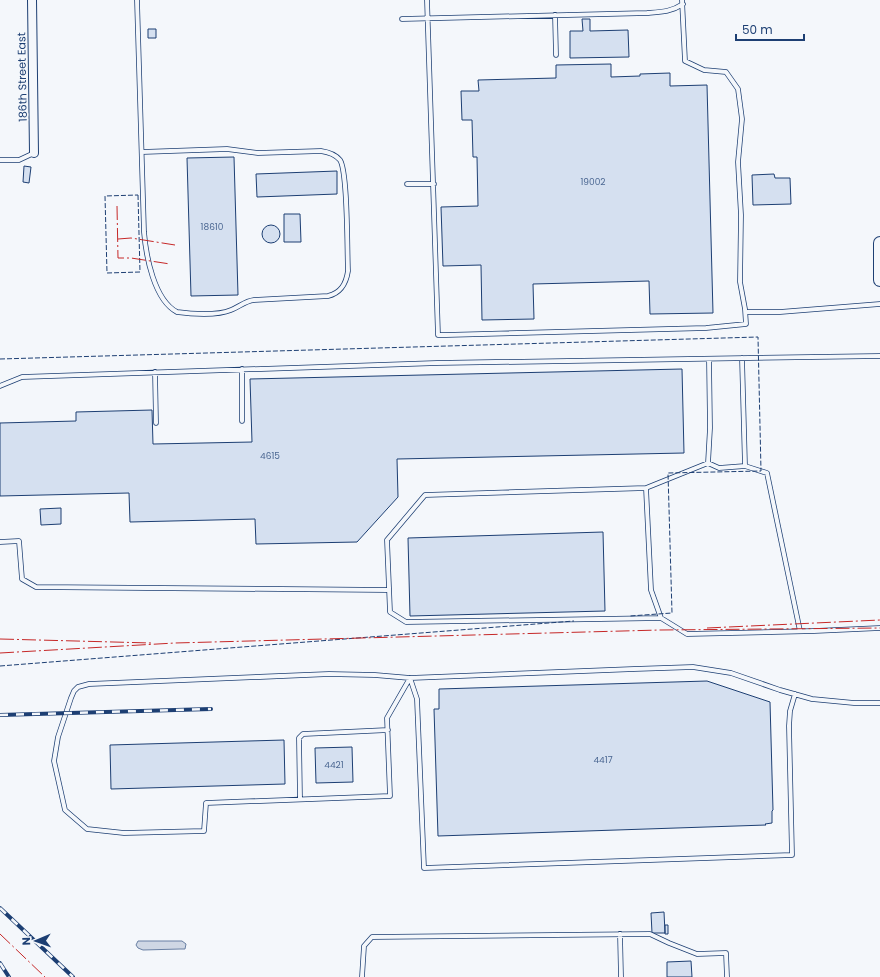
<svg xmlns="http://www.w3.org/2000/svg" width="880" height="977" font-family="Poppins,sans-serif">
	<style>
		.water { fill: #cfd7e4; stroke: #687fa3 }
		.building { fill: #d5e0f0; stroke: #1d3f73 }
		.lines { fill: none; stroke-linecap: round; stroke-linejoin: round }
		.lane-casing { stroke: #1d3f73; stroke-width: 5.5 }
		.street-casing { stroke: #1d3f73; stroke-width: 10 }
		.secondary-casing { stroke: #1d3f73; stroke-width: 14 }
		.lane { stroke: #f4f7fb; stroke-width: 4 }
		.street { stroke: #f4f7fb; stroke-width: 8 }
		.secondary { stroke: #f4f7fb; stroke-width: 12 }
		.rail-casing { stroke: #1d3f73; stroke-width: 4 }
		.rail { stroke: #f4f7fb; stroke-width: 2.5; stroke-dasharray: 8; stroke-linecap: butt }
		.fence { stroke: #1d3f73; stroke-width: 1; stroke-dasharray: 5 2; stroke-linecap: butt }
		.power { stroke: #c62828; stroke-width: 1; stroke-dasharray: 14 3 2 3; stroke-linecap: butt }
		.labels { text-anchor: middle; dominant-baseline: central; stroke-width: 3; stroke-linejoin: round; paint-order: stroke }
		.number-label { font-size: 9px; fill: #4b6792 }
		.street-label { font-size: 11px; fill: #1d3f73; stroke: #f4f7fb }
	</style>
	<rect width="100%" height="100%" fill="#f4f7fb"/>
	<!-- water -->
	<path class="water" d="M138 941H182L186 944 185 949H180L143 950 138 948 136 945Z"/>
	<!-- building -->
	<path class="building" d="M582 19H590V31L628 30 629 57 570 58V31H583Z
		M148 29H156V38H148Z
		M611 64V77L640 76V74L670 73V86L707 85 713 313 650 314 649 281 533 284 534 319 482 320 481 265 443 266 441 207 478 206 477 157H473L472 120H462L461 91H479L478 80 556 78V65Z
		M234 157 238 295 191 296 187 158Z
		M24 166 31 167 29 183 23 182Z
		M337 171V194L257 197 256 174Z
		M774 174 775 178H790L791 204 753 205 752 175Z
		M284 214H300L301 242H284Z
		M262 234a9 9 0 1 1 18 0a9 9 0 1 1-18 0Z
		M682 369 684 453 397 459 398 497 357 542 256 544 255 519 130 522 129 493 0 496V423L76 421V412L152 410 153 444 252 442 250 379Z
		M61 508V524L41 525 40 509Z
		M603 532 605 611 410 616 408 538Z
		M707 681 770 702 773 810 772 811V823L765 824 766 825 438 836 434 709H439V689Z
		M284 740 285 784 111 789 110 745Z
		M352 747 353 782 316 783 315 748Z
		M664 912 665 933H652L651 913Z
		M665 925H668V934H665Z
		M691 961 692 977H667V962Z"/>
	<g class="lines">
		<!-- lane casing -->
		<g class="lane-casing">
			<path id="lane" d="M137 0 144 232C146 256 154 300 177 312 191 314 217 316 231 310 239 307 245 301 254 300L328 296C341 293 346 284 348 271 347 251 348 172 340 160 335 154 328 152 321 151L258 153 227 149 142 152
				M427 0 438 335H446L706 328 746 324 745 309 740 282 741 215 738 162 742 119 738 89 726 72 704 70 685 61 682 0
				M555 15 556 55
				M402 19 647 13C661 12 671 12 683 4
				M0 160H19L34 153
				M407 184H434
				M746 312H780L880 304
				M742 358 745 466
				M242 369V421
				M155 372 156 423
				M0 386 22 377 437 363 880 356
				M708 463 710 428 709 359
				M646 488 651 590 661 618
				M0 542 19 541 22 579 36 587 388 590
				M800 631 767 473 745 466 719 468 708 463 646 488 425 495 387 540 390 612 406 622 661 618 687 634 814 631 880 628
				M410 678 387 718 390 796 206 803 204 831 124 833 87 829 65 810 54 761 58 737 71 698 74 691 78 687 89 684 329 674 375 675 410 678 634 669 693 667 731 673 780 690 812 699 854 703H880
				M410 678 417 699 424 868 792 855 789 726 790 711 795 694
				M300 799 299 738 303 734 388 730
				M620 934 621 977
				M362 977 364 946 372 937 650 934 669 943 697 954 726 953 727 977"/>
		</g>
		<!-- street casing -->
		<g class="street-casing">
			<path id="street" d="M32 0 34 153"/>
		</g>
		<!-- secondary casing -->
		<g class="secondary-casing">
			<path id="secondary" d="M880 243V280"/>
		</g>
		<!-- lane -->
		<use href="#lane" class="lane"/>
		<!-- street -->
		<use href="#street" class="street"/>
		<!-- secondary -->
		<use href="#secondary" class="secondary"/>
		<!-- rail casing -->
		<g class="rail-casing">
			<path id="rail" d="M0 715 211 709
				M0 908 73 977
				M0 963 9 977"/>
		</g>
		<!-- rail -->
		<use href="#rail" class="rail"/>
		<!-- fence -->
		<path class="fence" d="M138 195 140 272 107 273 105 196Z
			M0 359 758 337 761 471 668 473 672 613 630 616
			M0 666 574 621"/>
		<!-- power -->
		<path class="power" d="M117 206 118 258H131L170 264
			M118 239 131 238 175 245
			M707 628 880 620
			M0 639 151 643
			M0 653 175 643 660 630 880 628
			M0 934 45 977"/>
	</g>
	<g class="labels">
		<!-- number labels -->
		<g class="number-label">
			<text x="593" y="182">19002</text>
			<text x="212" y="227">18610</text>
			<text x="270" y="456">4615</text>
			<text x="603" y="760">4417</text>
			<text x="334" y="765">4421</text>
		</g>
		<!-- street labels -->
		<g class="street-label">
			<text transform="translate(22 77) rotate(-91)">186th Street East</text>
		</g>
	</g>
	<!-- north arrow -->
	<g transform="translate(36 941) rotate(268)" stroke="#f4f7fb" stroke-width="3" paint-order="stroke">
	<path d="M0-3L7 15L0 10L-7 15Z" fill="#1d3f73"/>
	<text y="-6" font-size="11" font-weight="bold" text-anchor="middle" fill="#1d3f73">N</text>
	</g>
	<!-- scale -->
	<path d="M736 34v6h68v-6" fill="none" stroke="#1d3f73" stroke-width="2"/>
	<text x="742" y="34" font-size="12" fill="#1d3f73" stroke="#f4f7fb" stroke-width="3" paint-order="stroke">50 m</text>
</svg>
